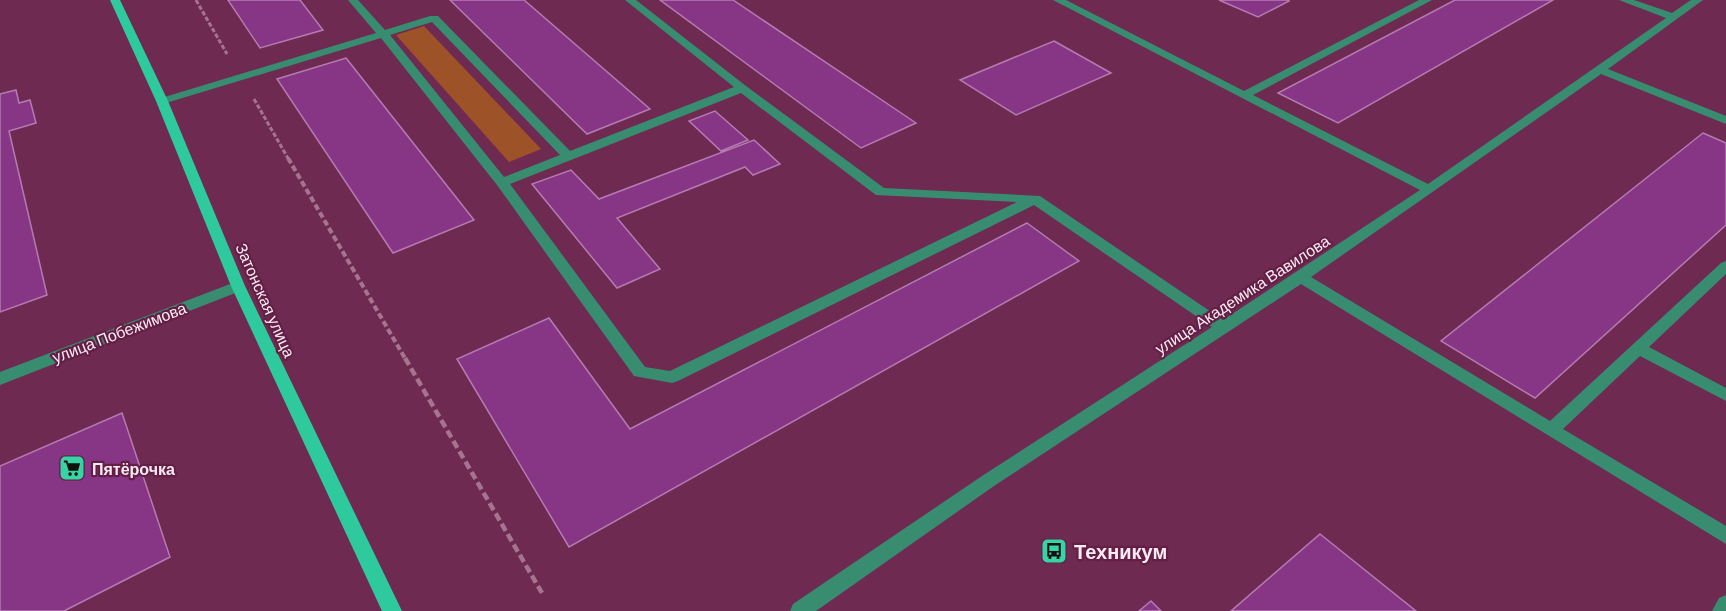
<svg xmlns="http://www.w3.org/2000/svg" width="1726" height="611" font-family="Barlow,sans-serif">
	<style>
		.green { fill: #9d5227 }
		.building { fill: #863684; stroke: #b67ab3; stroke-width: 1.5 }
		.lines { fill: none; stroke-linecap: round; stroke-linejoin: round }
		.path-far2 { stroke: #a57590; stroke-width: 3; stroke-dasharray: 4.5 2; stroke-linecap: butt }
		.path-far1 { stroke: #a57590; stroke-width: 4; stroke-dasharray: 6 3; stroke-linecap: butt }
		.path { stroke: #a57590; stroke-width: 4.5; stroke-dasharray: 8 4; stroke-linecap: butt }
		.minor { fill: #388d71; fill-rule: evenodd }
		.major { fill: #2eca9d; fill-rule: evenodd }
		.labels { text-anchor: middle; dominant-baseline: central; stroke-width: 4.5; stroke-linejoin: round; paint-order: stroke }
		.street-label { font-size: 16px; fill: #fcebf3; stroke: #631f46 }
		.poi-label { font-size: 16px; font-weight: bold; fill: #fcebf3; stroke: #631f46; text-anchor: start }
		.near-poi-label { font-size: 20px; font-weight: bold; fill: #fcebf3; stroke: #631f46; text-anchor: start }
	</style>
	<rect width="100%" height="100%" fill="#6f2a51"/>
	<!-- green -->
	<path class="green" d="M424 26 541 149 509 162 396 35Z"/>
	<!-- building -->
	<path class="building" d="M228 0H300L323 30 260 48Z
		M450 0H524L650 109 587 134Z
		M660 0H733L916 123 861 148Z
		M1219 0H1287L1289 1 1258 17Z
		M1455 0H1553L1338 123 1278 93Z
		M1054 41 1111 73 1016 115 960 80Z
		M346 58 474 220 393 253 277 79Z
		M16 90 19 103 30 100 36 123 9 131 47 295 0 312V94Z
		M715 111 748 140 721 151 689 121Z
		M1703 133 1726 143V225L1535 398 1441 341Z
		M754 140 780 164 753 175 745 167 617 218 660 269 617 288 532 184 571 170 599 199Z
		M1027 223 1079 261 569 547 457 359 549 318 630 429Z
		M122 413 170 557 64 611H0V466Z
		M1320 534 1416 611H1231Z
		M1151 601 1161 611H1139Z"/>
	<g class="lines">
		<!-- path-far2 -->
		<path class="path-far2" d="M196 0 227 54
			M254 99 289 160"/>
		<!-- path-far1 -->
		<path class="path-far1" d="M288 158 406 360"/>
		<!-- path -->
		<path class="path" d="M405 358 542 593"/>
		<!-- minor -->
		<path class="minor" d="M348 0H358L385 30 430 16H438L570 151 734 87 625 0H636L746 86 884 188 1040 196 1223 320 1420 190 1053 0H1066L1244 91 1419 0H1432L1253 95 1428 184 1666 18 1619 0H1634L1672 13 1691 0H1703L1608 69 1726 116V124L1601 74 1311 277 1550 421 1721 263 1726 261V274L1649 347 1726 388V401L1640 356 1563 429 1726 526V544L1301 284 994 486 816 611H790L793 604 982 476 1212 327 1034 205 678 381 672 383 634 376 497 185 381 38 166 103H158L156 101 158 99 376 33ZM432 22 560 155 504 177 390 35ZM741 93 876 195 1017 202 670 371 645 367 510 184Z
			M238 281 245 286 243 290 0 385V372Z
			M1726 595V611H1712L1719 598Z"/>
		<!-- major -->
		<path class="major" d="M110 0H120L168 101 245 286 402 611H382L231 286 156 101Z"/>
	</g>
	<!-- icons -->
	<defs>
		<g id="supermarket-square" transform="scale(1.35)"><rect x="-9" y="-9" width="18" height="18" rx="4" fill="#37d4a6" stroke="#631f46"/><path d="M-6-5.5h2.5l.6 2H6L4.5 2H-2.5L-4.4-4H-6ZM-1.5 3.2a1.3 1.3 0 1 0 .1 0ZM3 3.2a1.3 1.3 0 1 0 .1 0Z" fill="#111"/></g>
		<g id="bus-square" transform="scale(1.35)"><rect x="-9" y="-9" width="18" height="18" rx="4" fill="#37d4a6" stroke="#631f46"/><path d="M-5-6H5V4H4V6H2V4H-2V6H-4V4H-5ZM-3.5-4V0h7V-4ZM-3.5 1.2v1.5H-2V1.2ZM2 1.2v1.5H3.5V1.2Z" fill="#111"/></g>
	</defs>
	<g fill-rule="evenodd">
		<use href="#supermarket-square" x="72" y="468"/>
		<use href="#bus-square" x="1054" y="551"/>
	</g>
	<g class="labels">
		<!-- street labels -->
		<g class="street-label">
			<text transform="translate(1242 294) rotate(-33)">улица Академика Вавилова</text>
			<text transform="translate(266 300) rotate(66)">Затонская улица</text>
			<text transform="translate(119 332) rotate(-21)">улица Побежимова</text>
		</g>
		<!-- poi labels -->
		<g class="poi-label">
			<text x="92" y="468">Пятёрочка</text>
		</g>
		<!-- near-poi labels -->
		<g class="near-poi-label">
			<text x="1074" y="551">Техникум</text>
		</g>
	</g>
</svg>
